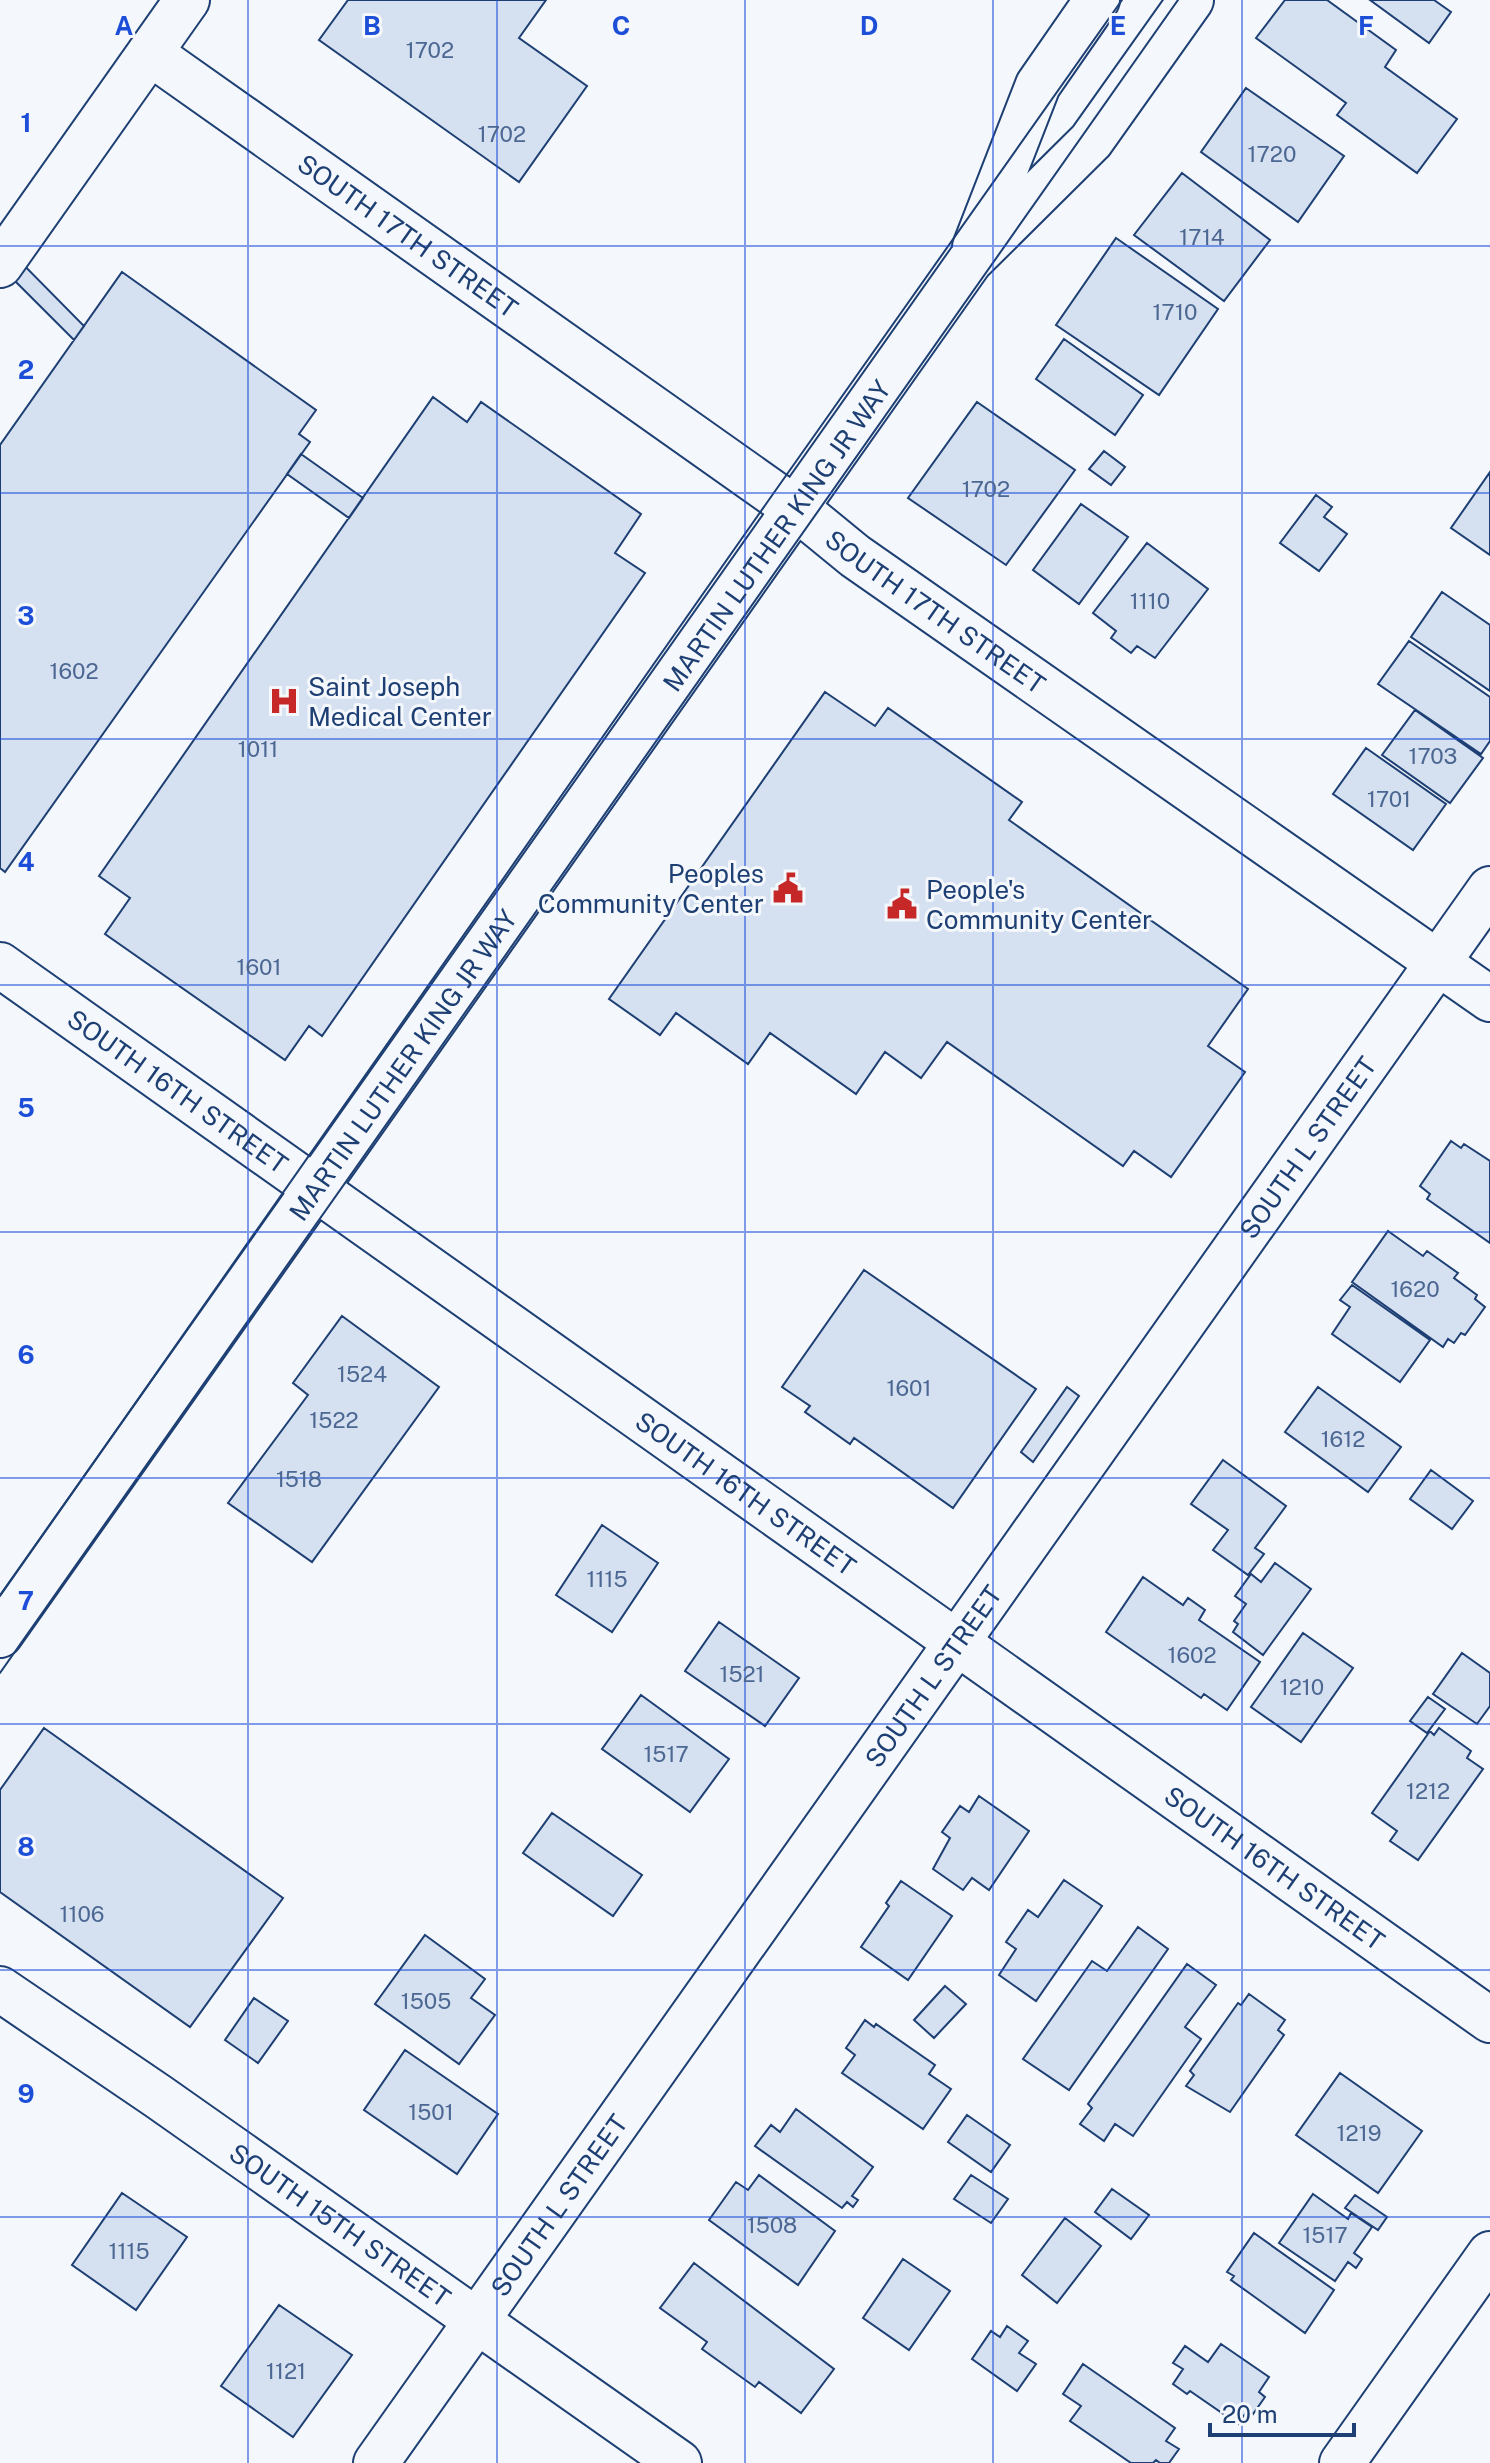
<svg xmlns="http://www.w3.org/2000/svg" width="1490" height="2463" font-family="'Public Sans',sans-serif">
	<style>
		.building { fill: #d5e0f0; stroke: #1d3f73; stroke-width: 2 }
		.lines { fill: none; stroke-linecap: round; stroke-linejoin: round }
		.minor-casing { stroke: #1d3f73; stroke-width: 48 }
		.tertiary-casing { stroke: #1d3f73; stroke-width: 48 }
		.secondary-casing { stroke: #1d3f73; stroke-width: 48 }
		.minor { stroke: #f4f7fb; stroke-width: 44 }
		.tertiary { stroke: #f4f7fb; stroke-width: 44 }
		.secondary { stroke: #f4f7fb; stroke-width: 44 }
		.tram { stroke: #1d3f73; stroke-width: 2 }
		.grid { fill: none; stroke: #1d4ed8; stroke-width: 2; stroke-opacity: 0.55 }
		.labels { text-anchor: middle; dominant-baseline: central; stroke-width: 6; stroke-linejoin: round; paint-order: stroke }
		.number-label { font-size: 22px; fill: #4b6792 }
		.street-label { font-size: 26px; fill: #1d3f73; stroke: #f4f7fb }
		.poi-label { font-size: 26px; fill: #1d3f73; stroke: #f4f7fb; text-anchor: start }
		.grid-label { font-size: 26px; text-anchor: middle; font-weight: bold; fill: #1d4ed8; stroke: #f4f7fb; stroke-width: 6; stroke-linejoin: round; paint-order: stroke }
	</style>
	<rect width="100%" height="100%" fill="#f4f7fb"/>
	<!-- building -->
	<path class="building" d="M348 0H546L519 38 587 86 519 182 319 40Z
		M1285 0H1327L1396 50 1385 67 1457 119 1417 173 1337 115 1346 103 1256 38Z
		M1370 0H1434L1451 12 1429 43Z
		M1246 88 1344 156 1298 222 1201 152Z
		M1182 173 1270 240 1224 301 1134 235Z
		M1116 238 1218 309 1159 395 1056 325Z
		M0 241 84 326 74 340 0 266Z
		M122 272 316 410 299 434 310 442 5 872 0 868V445Z
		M1064 339 1143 395 1115 435 1036 379Z
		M433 397 467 422 481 402 641 514 615 553 645 573 322 1036 309 1026 285 1060 105 934 130 898 99 876Z
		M977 402 1075 470 1006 565 908 498Z
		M1104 451 1125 467 1111 485 1089 469Z
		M301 454 363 498 349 518 287 474Z
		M1490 472V555L1451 528Z
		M1316 495 1332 507 1324 517 1347 534 1319 571 1280 543Z
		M1081 504 1128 537 1079 604 1033 570Z
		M1147 543 1208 589 1155 658 1137 646 1131 653 1111 638 1116 631 1093 613Z
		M1442 592 1490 625V691L1411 637Z
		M1409 641 1490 697V741L1481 754 1378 684Z
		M825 692 875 726 888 708 1022 802 1009 820 1248 989 1208 1046 1245 1072 1171 1177 1134 1151 1123 1166 947 1042 921 1078 885 1052 856 1094 770 1033 748 1064 676 1013 660 1035 609 999Z
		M1415 710 1483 758 1450 803 1382 755Z
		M1366 748 1446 804 1413 850 1333 794Z
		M1451 1141 1461 1148 1464 1144 1490 1161V1243L1427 1199 1430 1194 1420 1186Z
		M1388 1231 1423 1256 1427 1251 1458 1273 1454 1278 1477 1295 1475 1299 1485 1307 1465 1335 1461 1333 1454 1343 1448 1339 1443 1347 1352 1282Z
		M864 1270 1036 1389 953 1508 854 1438 850 1444 805 1412 810 1406 782 1387Z
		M1352 1285 1430 1340 1400 1382 1332 1334 1350 1307 1340 1300Z
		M342 1316 439 1387 312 1562 228 1503 308 1395 293 1383Z
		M1067 1387 1079 1396 1033 1462 1021 1452Z
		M1318 1387 1401 1447 1368 1492 1285 1432Z
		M1223 1460 1286 1506 1255 1548 1264 1554 1248 1575 1213 1550 1228 1530 1191 1504Z
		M1431 1470 1473 1501 1452 1529 1410 1499Z
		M602 1525 658 1563 612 1632 556 1595Z
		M1275 1563 1311 1589 1263 1655 1233 1632 1238 1624 1234 1621 1246 1604 1235 1596 1251 1574 1261 1582Z
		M1143 1577 1183 1605 1188 1598 1205 1610 1199 1620 1260 1662 1227 1710 1204 1694 1201 1698 1106 1632Z
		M719 1622 799 1678 765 1726 685 1671Z
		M1303 1633 1353 1668 1301 1742 1251 1707Z
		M1462 1653 1490 1673V1706L1477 1724 1433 1694Z
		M641 1695 729 1759 690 1812 602 1749Z
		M1428 1697 1445 1709 1427 1733 1410 1721Z
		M44 1728 283 1898 190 2027 0 1892V1790Z
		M1439 1728 1471 1751 1467 1758 1483 1769 1418 1860 1390 1841 1397 1831 1372 1813 1430 1731 1434 1735Z
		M979 1796 1029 1831 989 1890 972 1878 963 1890 933 1869 950 1838 942 1832 960 1806 969 1812Z
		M552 1813 642 1875 613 1916 523 1853Z
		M1064 1880 1102 1906 1036 2001 999 1975 1016 1949 1006 1942 1028 1910 1038 1917Z
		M901 1881 952 1916 908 1980 861 1947 889 1906 886 1903Z
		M1138 1927 1168 1949 1069 2090 1023 2059 1092 1961 1107 1971Z
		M425 1935 485 1979 471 1998 495 2015 459 2064 375 2004Z
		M1187 1964 1216 1985 1185 2027 1201 2039 1133 2136 1115 2124 1104 2141 1080 2124 1092 2108 1088 2104Z
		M945 1986 966 2004 934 2038 914 2020Z
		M1249 1994 1285 2020 1278 2030 1284 2035 1230 2112 1186 2086 1194 2075 1190 2071 1238 2003 1241 2005Z
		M254 1998 288 2021 258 2063 225 2040Z
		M865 2020 874 2027 876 2024 935 2065 929 2074 951 2089 923 2129 842 2073 855 2055 846 2048Z
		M405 2050 498 2114 457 2174 364 2110Z
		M1340 2073 1422 2131 1378 2193 1296 2135Z
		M796 2109 873 2167 852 2196 858 2200 853 2207 847 2202 842 2208 755 2146 771 2125 780 2132Z
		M967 2115 1010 2145 991 2172 948 2142Z
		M759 2175 835 2231 798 2285 709 2220 736 2182 748 2190Z
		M971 2175 1008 2199 991 2223 954 2199Z
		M1112 2189 1149 2215 1131 2239 1095 2212Z
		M122 2193 187 2237 136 2310 72 2265Z
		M1313 2194 1348 2219 1351 2213 1372 2227 1354 2253 1362 2259 1356 2268 1348 2262 1335 2281 1279 2243Z
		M1355 2195 1387 2217 1378 2230 1345 2208Z
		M1065 2218 1101 2246 1057 2303 1022 2275Z
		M1254 2233 1334 2290 1305 2333 1231 2280 1234 2276 1227 2272Z
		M903 2259 950 2291 909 2350 863 2318Z
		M694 2263 834 2369 801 2413 759 2382 755 2387 702 2349 707 2342 660 2308Z
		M279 2305 352 2355 293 2437 221 2386Z
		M1007 2326 1028 2341 1019 2353 1036 2364 1017 2391 972 2359 991 2331 1000 2337Z
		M1221 2344 1269 2377 1259 2392 1265 2397 1253 2414 1248 2410 1238 2424 1190 2391 1187 2394 1173 2384 1183 2369 1173 2363 1185 2346 1208 2362Z
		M1083 2364 1175 2428 1166 2441 1179 2449 1169 2463H1160L1156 2460 1153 2463H1131L1070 2421 1081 2406 1063 2394Z"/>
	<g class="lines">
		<!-- minor casing -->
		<g class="minor-casing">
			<g id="minor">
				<path id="s1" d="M150 53 811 520 855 556 1490 999"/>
				<path id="s2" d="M0 965 1490 2020"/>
				<path id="s3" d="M376 2463 1490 889"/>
				<path d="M1342 2463 1490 2254"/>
			</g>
		</g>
		<!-- tertiary casing -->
		<g class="tertiary-casing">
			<g id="tertiary">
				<path d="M0 265 187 0"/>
				<path id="s4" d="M0 1989 159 2097 679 2463"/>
			</g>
		</g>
		<!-- secondary casing -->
		<g class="secondary-casing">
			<g id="secondary">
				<path d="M975 247 1038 85 1097 0"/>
				<path id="s5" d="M0 1635 970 261 1091 141 1191 0"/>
			</g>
		</g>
		<!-- minor -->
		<use href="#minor" class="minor"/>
		<!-- tertiary -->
		<use href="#tertiary" class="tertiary"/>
		<!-- secondary -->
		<use href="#secondary" class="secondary"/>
		<!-- tram -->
		<path class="tram" d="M0 1596 773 494 1122 0
			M0 1673 1178 0"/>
	</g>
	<!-- grid -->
	<path class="grid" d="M248 0V2463M497 0V2463M745 0V2463M993 0V2463M1242 0V2463M0 246H1490M0 493H1490M0 739H1490M0 985H1490M0 1232H1490M0 1478H1490M0 1724H1490M0 1970H1490M0 2217H1490"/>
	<!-- icons -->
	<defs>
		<g id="hospital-bare" transform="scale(2.4)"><path d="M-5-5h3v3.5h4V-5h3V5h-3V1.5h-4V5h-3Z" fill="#c62828" stroke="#f4f7fb" stroke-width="2.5" paint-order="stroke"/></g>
		<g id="civic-bare" transform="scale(2.4)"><path d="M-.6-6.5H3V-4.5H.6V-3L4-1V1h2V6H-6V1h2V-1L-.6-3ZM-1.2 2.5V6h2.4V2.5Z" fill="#c62828" stroke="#f4f7fb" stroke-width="2.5" paint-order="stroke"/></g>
	</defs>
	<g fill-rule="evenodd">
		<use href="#hospital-bare" x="284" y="701"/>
		<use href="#civic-bare" x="788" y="888"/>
		<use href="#civic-bare" x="902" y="904"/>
	</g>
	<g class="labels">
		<!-- number labels -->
		<g class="number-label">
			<text x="430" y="50">1702</text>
			<text x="502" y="134">1702</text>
			<text x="1272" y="154">1720</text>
			<text x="1202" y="237">1714</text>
			<text x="1175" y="312">1710</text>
			<text x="986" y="489">1702</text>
			<text x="1150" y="601">1110</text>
			<text x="74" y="671">1602</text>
			<text x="258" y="749">1011</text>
			<text x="1433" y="756">1703</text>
			<text x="1389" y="799">1701</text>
			<text x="259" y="967">1601</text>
			<text x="1415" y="1289">1620</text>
			<text x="362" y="1374">1524</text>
			<text x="909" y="1388">1601</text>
			<text x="334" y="1420">1522</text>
			<text x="1343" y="1439">1612</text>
			<text x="299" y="1479">1518</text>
			<text x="607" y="1579">1115</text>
			<text x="1192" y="1655">1602</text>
			<text x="742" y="1674">1521</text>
			<text x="1302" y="1687">1210</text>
			<text x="666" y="1754">1517</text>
			<text x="1428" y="1791">1212</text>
			<text x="82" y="1914">1106</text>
			<text x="426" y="2001">1505</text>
			<text x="431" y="2112">1501</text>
			<text x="1359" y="2133">1219</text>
			<text x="772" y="2225">1508</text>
			<text x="1325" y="2235">1517</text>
			<text x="129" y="2251">1115</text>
			<text x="286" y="2371">1121</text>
		</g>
		<!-- street labels -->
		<g class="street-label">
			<text stroke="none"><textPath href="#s1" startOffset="316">SOUTH 17TH STREET</textPath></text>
			<text stroke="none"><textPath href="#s5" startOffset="1346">MARTIN LUTHER KING JR WAY</textPath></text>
			<text stroke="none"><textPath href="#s1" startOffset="964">SOUTH 17TH STREET</textPath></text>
			<text stroke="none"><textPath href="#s5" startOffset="698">MARTIN LUTHER KING JR WAY</textPath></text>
			<text stroke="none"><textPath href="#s2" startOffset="218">SOUTH 16TH STREET</textPath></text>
			<text stroke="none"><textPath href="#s3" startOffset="1612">SOUTH L STREET</textPath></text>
			<text stroke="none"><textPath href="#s2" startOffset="914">SOUTH 16TH STREET</textPath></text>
			<text stroke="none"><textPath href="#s3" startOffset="964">SOUTH L STREET</textPath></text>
			<text stroke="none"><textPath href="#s2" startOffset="1562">SOUTH 16TH STREET</textPath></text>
			<text stroke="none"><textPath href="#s3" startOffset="316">SOUTH L STREET</textPath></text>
			<text stroke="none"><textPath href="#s4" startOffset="414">SOUTH 15TH STREET</textPath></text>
		</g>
		<!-- poi labels -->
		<g class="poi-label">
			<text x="308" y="686">Saint Joseph<tspan x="308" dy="30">Medical Center</tspan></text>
			<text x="764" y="873" text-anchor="end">Peoples<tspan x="764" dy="30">Community Center</tspan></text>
			<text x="926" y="889">People's<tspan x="926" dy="30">Community Center</tspan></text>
		</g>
	</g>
	<g class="grid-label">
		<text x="124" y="35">A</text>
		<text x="372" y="35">B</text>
		<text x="621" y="35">C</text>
		<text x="869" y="35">D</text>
		<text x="1118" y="35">E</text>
		<text x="1366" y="35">F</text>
		<text x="26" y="132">1</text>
		<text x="26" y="379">2</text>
		<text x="26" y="625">3</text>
		<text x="26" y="871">4</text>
		<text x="26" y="1117">5</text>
		<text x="26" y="1364">6</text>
		<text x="26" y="1610">7</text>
		<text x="26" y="1856">8</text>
		<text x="26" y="2103">9</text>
	</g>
	<!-- scale -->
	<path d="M1210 2423v12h144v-12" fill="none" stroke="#1d3f73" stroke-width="4"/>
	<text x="1222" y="2423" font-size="24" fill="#1d3f73" stroke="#f4f7fb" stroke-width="6" paint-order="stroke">20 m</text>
</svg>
